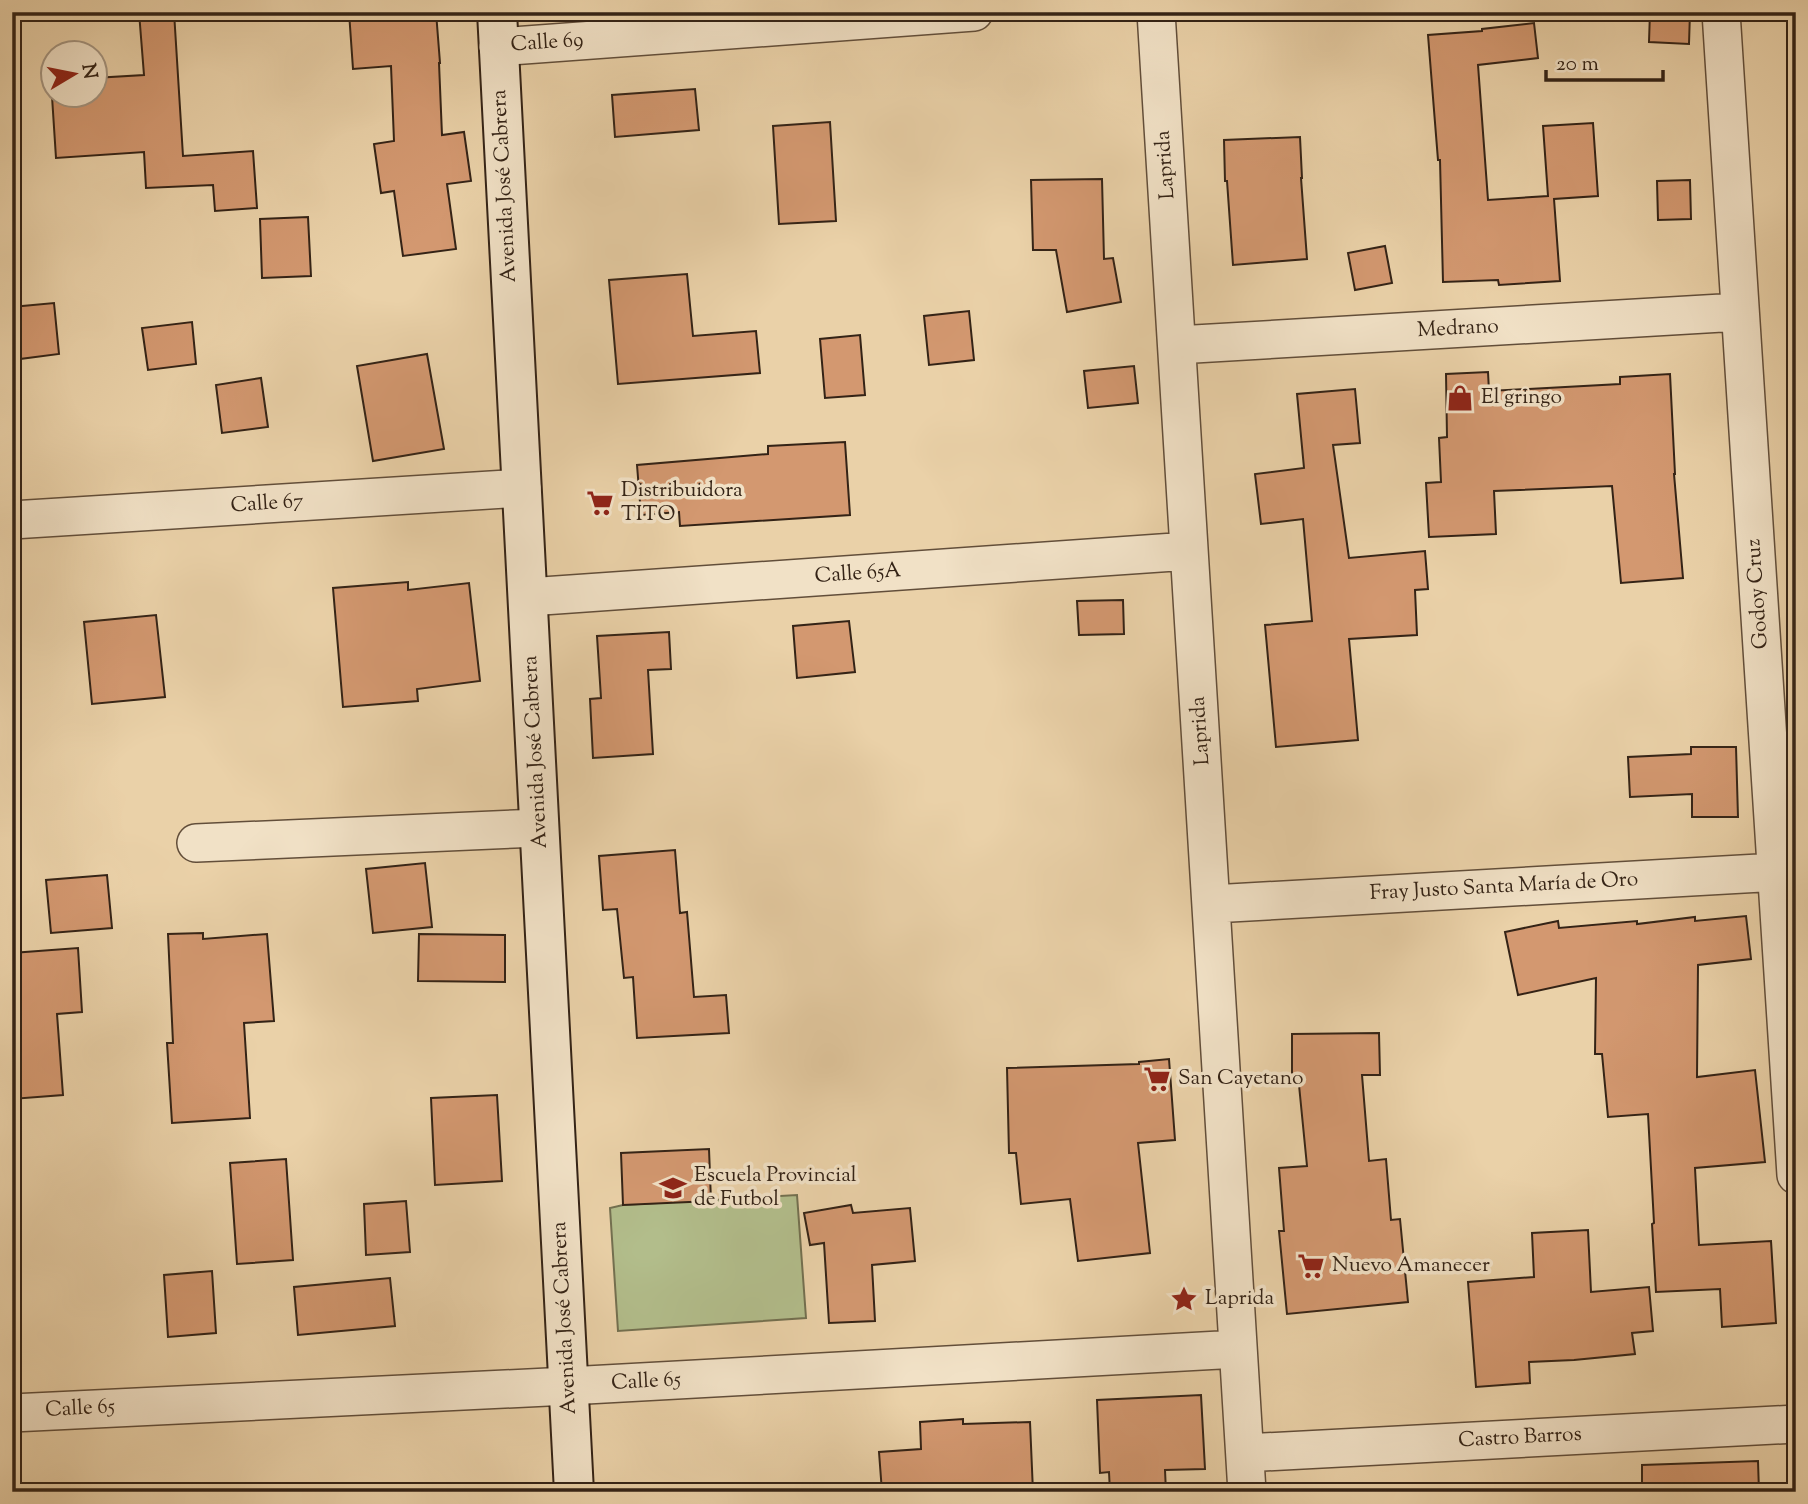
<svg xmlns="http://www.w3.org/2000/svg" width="1808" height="1504" font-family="'Sorts Mill Goudy',serif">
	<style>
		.pitch { fill: #b2bd8b; stroke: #737050; stroke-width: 2 }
		.building { fill: #d39870; stroke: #342316; stroke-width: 2 }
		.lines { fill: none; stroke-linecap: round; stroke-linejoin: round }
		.street-casing { stroke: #624e3a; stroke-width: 40 }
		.secondary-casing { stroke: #342316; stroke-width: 42 }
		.street { stroke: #f1e1c6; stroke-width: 37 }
		.secondary { stroke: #f1e1c6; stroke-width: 38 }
		.labels { text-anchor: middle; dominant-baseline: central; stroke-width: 7; stroke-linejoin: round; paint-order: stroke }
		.street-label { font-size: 21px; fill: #342316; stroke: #f1e1c6 }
		.poi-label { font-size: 21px; fill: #342316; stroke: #f1e1c6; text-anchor: start }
	</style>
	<rect width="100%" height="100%" fill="#ead1a8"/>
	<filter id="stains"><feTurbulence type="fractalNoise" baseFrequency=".00286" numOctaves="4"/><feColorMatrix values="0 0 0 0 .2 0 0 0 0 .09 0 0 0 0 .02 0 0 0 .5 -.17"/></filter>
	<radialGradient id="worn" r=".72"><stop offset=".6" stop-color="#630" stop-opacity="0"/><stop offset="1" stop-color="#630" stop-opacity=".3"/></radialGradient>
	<!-- pitch -->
	<path class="pitch" d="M797 1195 806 1318 618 1331 610 1208 623 1205Z"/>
	<!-- building -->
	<path class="building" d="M139 12H174L183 156 253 151 257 208 215 211 213 185 146 188 144 152 56 158 51 81H52V94H94V78L144 75Z
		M349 12H436L440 63H439L442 135 464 132 471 181 447 184 456 249 403 256 394 191 381 193 374 144 394 141 391 66 353 69Z
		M1650 12H1690L1689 44 1649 42Z
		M1534 23 1538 58 1478 65 1488 200 1548 196 1543 126 1593 123 1598 196 1554 199 1560 281 1499 285 1498 280 1443 282 1440 160H1438L1428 35 1482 31V29Z
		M695 89 699 130 615 137 612 95Z
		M830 122 836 221 779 224 773 126Z
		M1300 137 1302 178H1301L1307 259 1233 265 1227 181H1225L1224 140Z
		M1102 179 1104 259 1113 258 1121 302 1067 312 1056 250H1033L1031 180Z
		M1690 180 1691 219 1658 220 1657 181Z
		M308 217 311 276 262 278 260 219Z
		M1385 246 1392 283 1355 290 1348 253Z
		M687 274 693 336 756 331 760 373 618 384 609 280Z
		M54 303 59 354 12 360V307Z
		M969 311 974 360 929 365 924 316Z
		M192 322 196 364 148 370 142 328Z
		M860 335 865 395 825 398 820 339Z
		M427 354 444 449 373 461 357 366Z
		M1134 366 1138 403 1088 408 1084 371Z
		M1488 372 1489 391 1620 384V377L1670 374 1675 474H1674L1683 578 1621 583 1612 486 1494 491 1496 534 1429 537 1426 483 1441 482 1439 438 1447 437 1446 374Z
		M261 378 268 427 222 433 216 385Z
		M1355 389 1360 443 1333 445 1349 558 1425 551 1428 589 1415 590 1417 635 1349 639 1358 740 1276 747 1265 625 1312 621 1303 519 1261 524 1255 474 1304 468 1297 394Z
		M845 442 850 515 680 526 679 512 641 515 637 465 768 454V446Z
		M408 582V590L469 583 480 681 417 689 418 701 343 707 333 588Z
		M1123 600 1124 634 1079 635 1077 601Z
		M156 615 165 697 92 704 84 622Z
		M849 621 855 672 797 678 793 626Z
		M669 632 671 669 648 670 653 754 593 758 590 699 601 698 597 636Z
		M1691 747H1736L1738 817H1692V794L1630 797 1628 757 1691 754Z
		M675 850 680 913 687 912 694 997 726 995 729 1033 637 1038 633 977 624 978 617 909 603 910 599 856Z
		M425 863 432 927 373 933 366 869Z
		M107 875 112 928 51 933 46 880Z
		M1746 916 1751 959 1698 965 1697 1077 1755 1070 1765 1162 1695 1168 1699 1245 1771 1241 1776 1323 1722 1327 1720 1289 1656 1292 1652 1224 1654 1223 1648 1114 1608 1117 1602 1054H1595L1596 978 1518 995 1505 932 1558 921 1559 928 1637 921V924L1695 917V921Z
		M203 933V939L267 934 274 1021 244 1023 250 1118 172 1123 167 1043H173L168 934Z
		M419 934 505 935V982L418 981Z
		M78 948 82 1012 57 1014 63 1095 12 1099V953Z
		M1379 1033 1380 1075H1362L1369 1161 1386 1159 1391 1220 1400 1219 1408 1302 1287 1314 1279 1231H1284L1279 1168 1307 1166 1298 1075H1292V1034Z
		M1169 1059 1175 1140 1138 1143 1150 1253 1078 1261 1070 1199 1021 1204 1016 1153H1009L1007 1068 1139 1064V1062Z
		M497 1095 502 1181 435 1185 431 1098Z
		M709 1149 711 1201 623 1205 621 1153Z
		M286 1159 293 1260 237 1264 230 1163Z
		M406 1201 410 1252 366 1255 364 1204Z
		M851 1205 853 1213 910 1208 915 1261 872 1265 875 1321 829 1323 824 1243 810 1245 804 1213Z
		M1588 1230 1591 1292 1649 1287 1653 1331 1632 1333 1635 1354 1574 1360 1529 1362 1530 1383 1476 1387 1468 1282 1534 1277 1532 1233Z
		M212 1271 216 1333 168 1337 164 1275Z
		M390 1278 395 1326 298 1335 294 1287Z
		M1201 1395 1205 1469 1165 1470 1166 1492H1110L1109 1472 1100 1473 1097 1400Z
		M963 1419V1424L1030 1422 1033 1492H882L879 1452 921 1449 920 1422Z
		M1758 1461 1759 1492H1642V1465Z"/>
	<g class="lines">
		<!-- street casing -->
		<g class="street-casing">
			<path id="street" d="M1156 12 1247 1492
				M1721 12 1796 1175
				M498 47 974 12
				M1177 345 1739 312
				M12 520 522 488
				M528 597 1189 551
				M196 843 539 828
				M1212 904 1796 871
				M12 1413 568 1386 1238 1349
				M1245 1453 1796 1424"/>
		</g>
		<!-- secondary casing -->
		<g class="secondary-casing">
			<path id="secondary" d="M497 12 574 1492"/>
		</g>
		<!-- street -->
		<use href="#street" class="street"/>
		<!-- secondary -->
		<use href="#secondary" class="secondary"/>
	</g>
	<!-- icons -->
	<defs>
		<g id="shop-bare" transform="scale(2.1)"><path d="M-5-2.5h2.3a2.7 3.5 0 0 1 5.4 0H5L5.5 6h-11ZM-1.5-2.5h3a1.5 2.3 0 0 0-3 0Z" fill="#8f2418" stroke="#f1e1c6" stroke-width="2.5" paint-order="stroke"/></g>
		<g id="supermarket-bare" transform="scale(2.1)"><path d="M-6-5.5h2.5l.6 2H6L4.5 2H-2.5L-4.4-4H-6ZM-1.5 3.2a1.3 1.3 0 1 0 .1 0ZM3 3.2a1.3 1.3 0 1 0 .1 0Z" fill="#8f2418" stroke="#f1e1c6" stroke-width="2.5" paint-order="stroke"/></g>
		<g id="school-bare" transform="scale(2.1)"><path d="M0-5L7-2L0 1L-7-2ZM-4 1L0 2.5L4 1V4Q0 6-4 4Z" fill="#8f2418" stroke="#f1e1c6" stroke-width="2.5" paint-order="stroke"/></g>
		<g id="sight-bare" transform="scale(2.1)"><path d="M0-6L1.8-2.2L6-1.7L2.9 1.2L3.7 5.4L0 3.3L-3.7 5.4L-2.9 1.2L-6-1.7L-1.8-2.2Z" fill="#8f2418" stroke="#f1e1c6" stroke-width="2.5" paint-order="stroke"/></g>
	</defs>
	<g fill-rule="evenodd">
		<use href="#shop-bare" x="1460" y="398"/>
		<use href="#supermarket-bare" x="600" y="503"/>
		<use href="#supermarket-bare" x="1157" y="1079"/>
		<use href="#school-bare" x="673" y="1188"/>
		<use href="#supermarket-bare" x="1311" y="1266"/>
		<use href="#sight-bare" x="1184" y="1299"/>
	</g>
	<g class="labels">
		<!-- street labels -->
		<g class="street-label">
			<text transform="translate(547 43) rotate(-4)">Calle 69</text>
			<text transform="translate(1166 165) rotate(-94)">Laprida</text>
			<text transform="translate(505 186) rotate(-93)">Avenida José Cabrera</text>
			<text transform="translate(1458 329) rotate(-3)">Medrano</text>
			<text transform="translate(267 504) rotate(-4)">Calle 67</text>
			<text transform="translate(858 574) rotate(-4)">Calle 65A</text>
			<text transform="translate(1758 594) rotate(-94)">Godoy Cruz</text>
			<text transform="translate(1201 731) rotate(-94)">Laprida</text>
			<text transform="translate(536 752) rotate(-93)">Avenida José Cabrera</text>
			<text transform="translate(1504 887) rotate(-3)">Fray Justo Santa María de Oro</text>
			<text transform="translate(565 1318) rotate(-93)">Avenida José Cabrera</text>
			<text transform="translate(646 1382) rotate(-3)">Calle 65</text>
			<text transform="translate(80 1409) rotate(-3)">Calle 65</text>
			<text transform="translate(1520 1438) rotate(-3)">Castro Barros</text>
		</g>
		<!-- poi labels -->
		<g class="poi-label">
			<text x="1481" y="398">El gringo</text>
			<text x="621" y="491">Distribuidora<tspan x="621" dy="24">TITO</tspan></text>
			<text x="1178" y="1079">San Cayetano</text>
			<text x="694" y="1176">Escuela Provincial<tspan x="694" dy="24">de Futbol</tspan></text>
			<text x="1332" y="1266">Nuevo Amanecer</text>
			<text x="1205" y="1299">Laprida</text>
		</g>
	</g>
	<!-- margin -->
	<rect width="1808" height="1504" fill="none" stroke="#ead1a8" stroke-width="42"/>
	<rect x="14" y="14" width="1780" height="1476" fill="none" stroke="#342316" stroke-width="3.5"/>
	<rect x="21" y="21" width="1766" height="1462" fill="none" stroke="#342316" stroke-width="2"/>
	<!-- north arrow -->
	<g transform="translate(74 74) rotate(80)"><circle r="33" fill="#f1e1c6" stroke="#a59580" stroke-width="2"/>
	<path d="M0-5L12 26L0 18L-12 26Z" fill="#8f2418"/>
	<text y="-10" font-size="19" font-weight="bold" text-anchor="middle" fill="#342316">N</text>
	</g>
	<!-- scale -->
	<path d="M1546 70v10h117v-10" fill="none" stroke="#342316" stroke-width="3.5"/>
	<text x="1556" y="70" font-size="21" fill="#342316" stroke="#f1e1c6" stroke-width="5" paint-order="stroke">20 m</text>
	<rect width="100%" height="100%" filter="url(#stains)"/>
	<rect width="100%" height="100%" fill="url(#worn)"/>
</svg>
